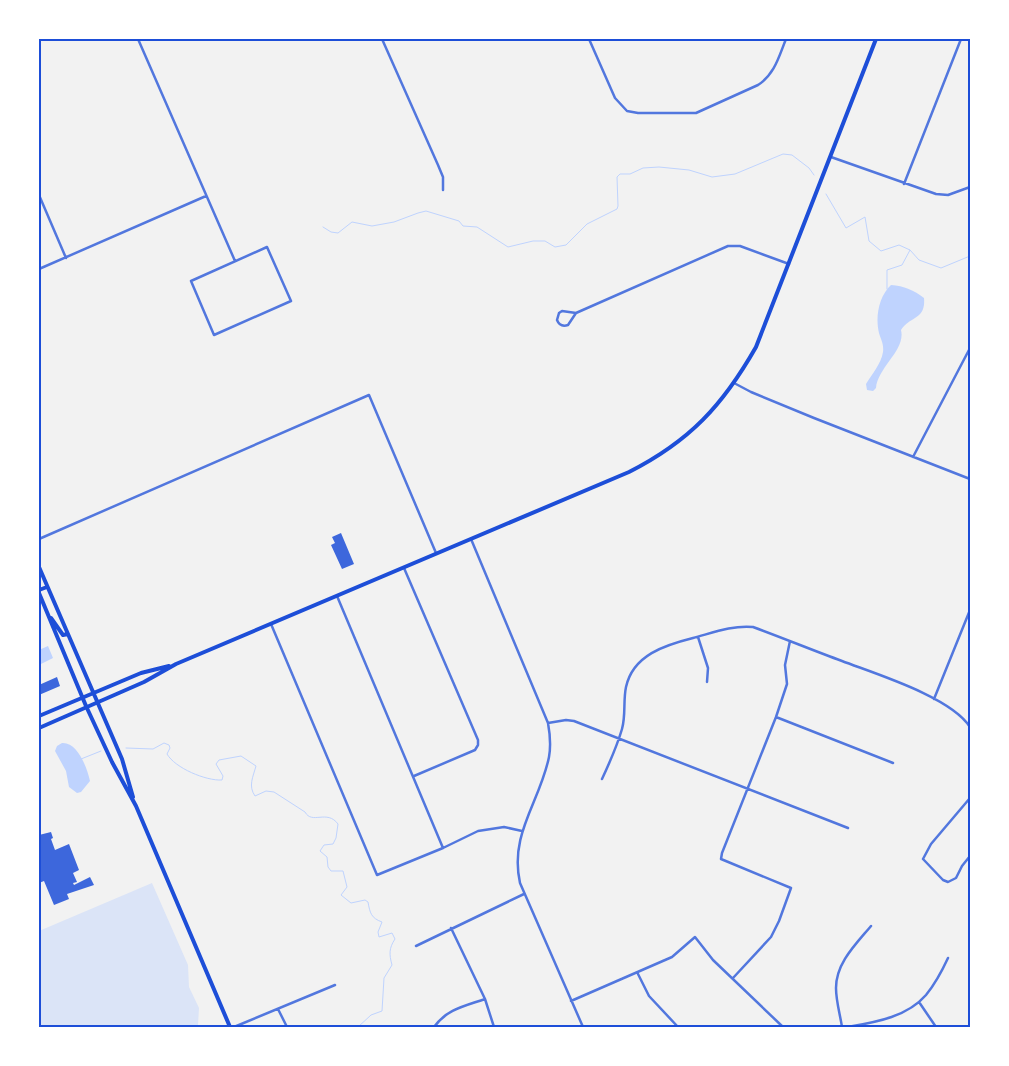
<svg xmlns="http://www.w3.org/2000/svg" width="1009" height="1066" font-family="Karla,sans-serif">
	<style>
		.green { fill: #dbe4f7 }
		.water { fill: #bfd3fe }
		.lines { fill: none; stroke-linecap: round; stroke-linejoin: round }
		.stream { stroke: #bfd3fe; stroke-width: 1 }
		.building { fill: #3d67dc }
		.minor { stroke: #5277de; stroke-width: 2.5 }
		.secondary { stroke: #1d4ed8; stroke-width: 4 }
		.neatline { fill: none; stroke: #1d4ed8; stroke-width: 2 }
	</style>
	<rect width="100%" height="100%" fill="#f2f2f2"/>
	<!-- green -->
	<path class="green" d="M152 883 188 965 189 987 199 1008 198 1025 194 1027H39V931Z"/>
	<!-- water -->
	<path class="water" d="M891 285C904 286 914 290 924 298 926 320 910 316 901 330 906 350 878 367 876 388L873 391 867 390 866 384C872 374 881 364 883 352 884 344 881 340 879 333 875 317 879 296 891 285Z
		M48 646 53 658 39 665V650Z
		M62 743C78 742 87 768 90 781L81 792 77 793 69 787 66 771 55 751 57 746Z"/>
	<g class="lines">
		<!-- stream -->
		<path class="stream" d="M826 194 846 228 865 217 869 241 881 251 899 245 910 250 902 265 887 270V289
			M323 227 331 232 338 233 352 222 372 226 394 222 418 213 426 211 459 221 463 226 477 227 508 247 533 241H545L555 247 566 245 587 224 617 209 618 206 617 177 620 174H630L643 168 659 167 689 170 712 177 735 174 783 154 792 155 809 168 814 175
			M910 250 919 260 941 268 970 256
			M126 748 153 749 164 743 169 745 170 748 167 754C175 768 206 781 222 780L223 776 216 764 219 760 241 756 256 766C253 777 248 786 255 796L266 791 274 792 305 812C312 825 327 809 338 824L336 838 333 844 324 845 320 851 327 857 328 867 331 871H343L347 887 341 895 351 903 365 900 368 902C370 913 371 918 382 922L378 932 379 937 392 933 395 939C389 948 389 954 392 965L384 978 382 1011 371 1015 358 1027
			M81 759 101 751"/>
	</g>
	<!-- building -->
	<path class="building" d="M341 533 354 564 342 569 331 545 335 543 332 537Z
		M57 677 60 686 39 695V685Z
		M51 832 53 838 51 839 55 850 69 844 79 870 73 873 77 882 73 883 74 885 90 877 94 885 67 894 69 899 54 905 44 881 39 883V835Z"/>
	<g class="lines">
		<!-- minor -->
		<path class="minor" d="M138 39 235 261
			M382 39 438 165 443 177V190
			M589 39 615 98 627 111 638 113H696L758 85C775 74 779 56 786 39
			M831 157 936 194 948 195 970 187
			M904 184 961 39
			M39 195 66 258
			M267 247 291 301 214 335 191 281Z
			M39 269 206 196
			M576 313 568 325C562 327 559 325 557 320L559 313 562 311 576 313 728 246H740L789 264
			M734 383 751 392 814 418 970 479
			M913 457 970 348
			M39 539 369 395 436 553
			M471 539 548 723C550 734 551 746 549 757 540 802 509 834 520 883L583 1027
			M404 568 478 740V745L475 750 414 776
			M337 596 443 848
			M271 624 377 875 443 848 478 831 504 827 522 831
			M698 637 708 668 707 682
			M934 699 970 610
			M776 717 893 763
			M548 723 566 720 574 721 848 828
			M602 779C609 764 617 746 622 729 626 715 623 701 626 687 633 655 665 645 693 638 712 633 732 625 753 627 783 638 812 650 842 661 876 674 951 697 970 727
			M970 798 931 844 923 859 943 880 948 882 956 878 962 866 970 856
			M451 928 485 999 494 1027
			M416 946 524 894
			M637 972 649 996 678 1027
			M733 978 771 937 779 921 791 888 721 859 722 853 776 717 787 684 785 665 790 641
			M571 1001 672 957 695 937 713 960 783 1027
			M919 1002 936 1027
			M278 1009 287 1027
			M234 1027 335 985
			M434 1027C447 1009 465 1006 485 999
			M842 1027C840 1014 836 1001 836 988 836 963 856 944 871 926
			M848 1027C876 1022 907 1017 926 995 935 984 942 971 948 958"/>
		<!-- secondary -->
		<path class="secondary" d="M39 567 122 759 133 797
			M39 590 47 587
			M39 593 86 706 112 762 136 806 230 1027
			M51 618 63 635 68 634
			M39 716 141 673 169 666
			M39 728 144 682 176 664 629 472C690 441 723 405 756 347L876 39"/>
	</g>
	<!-- border -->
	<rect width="1009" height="1066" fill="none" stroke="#ffffff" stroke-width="80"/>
	<rect x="40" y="40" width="929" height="986" class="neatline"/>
</svg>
